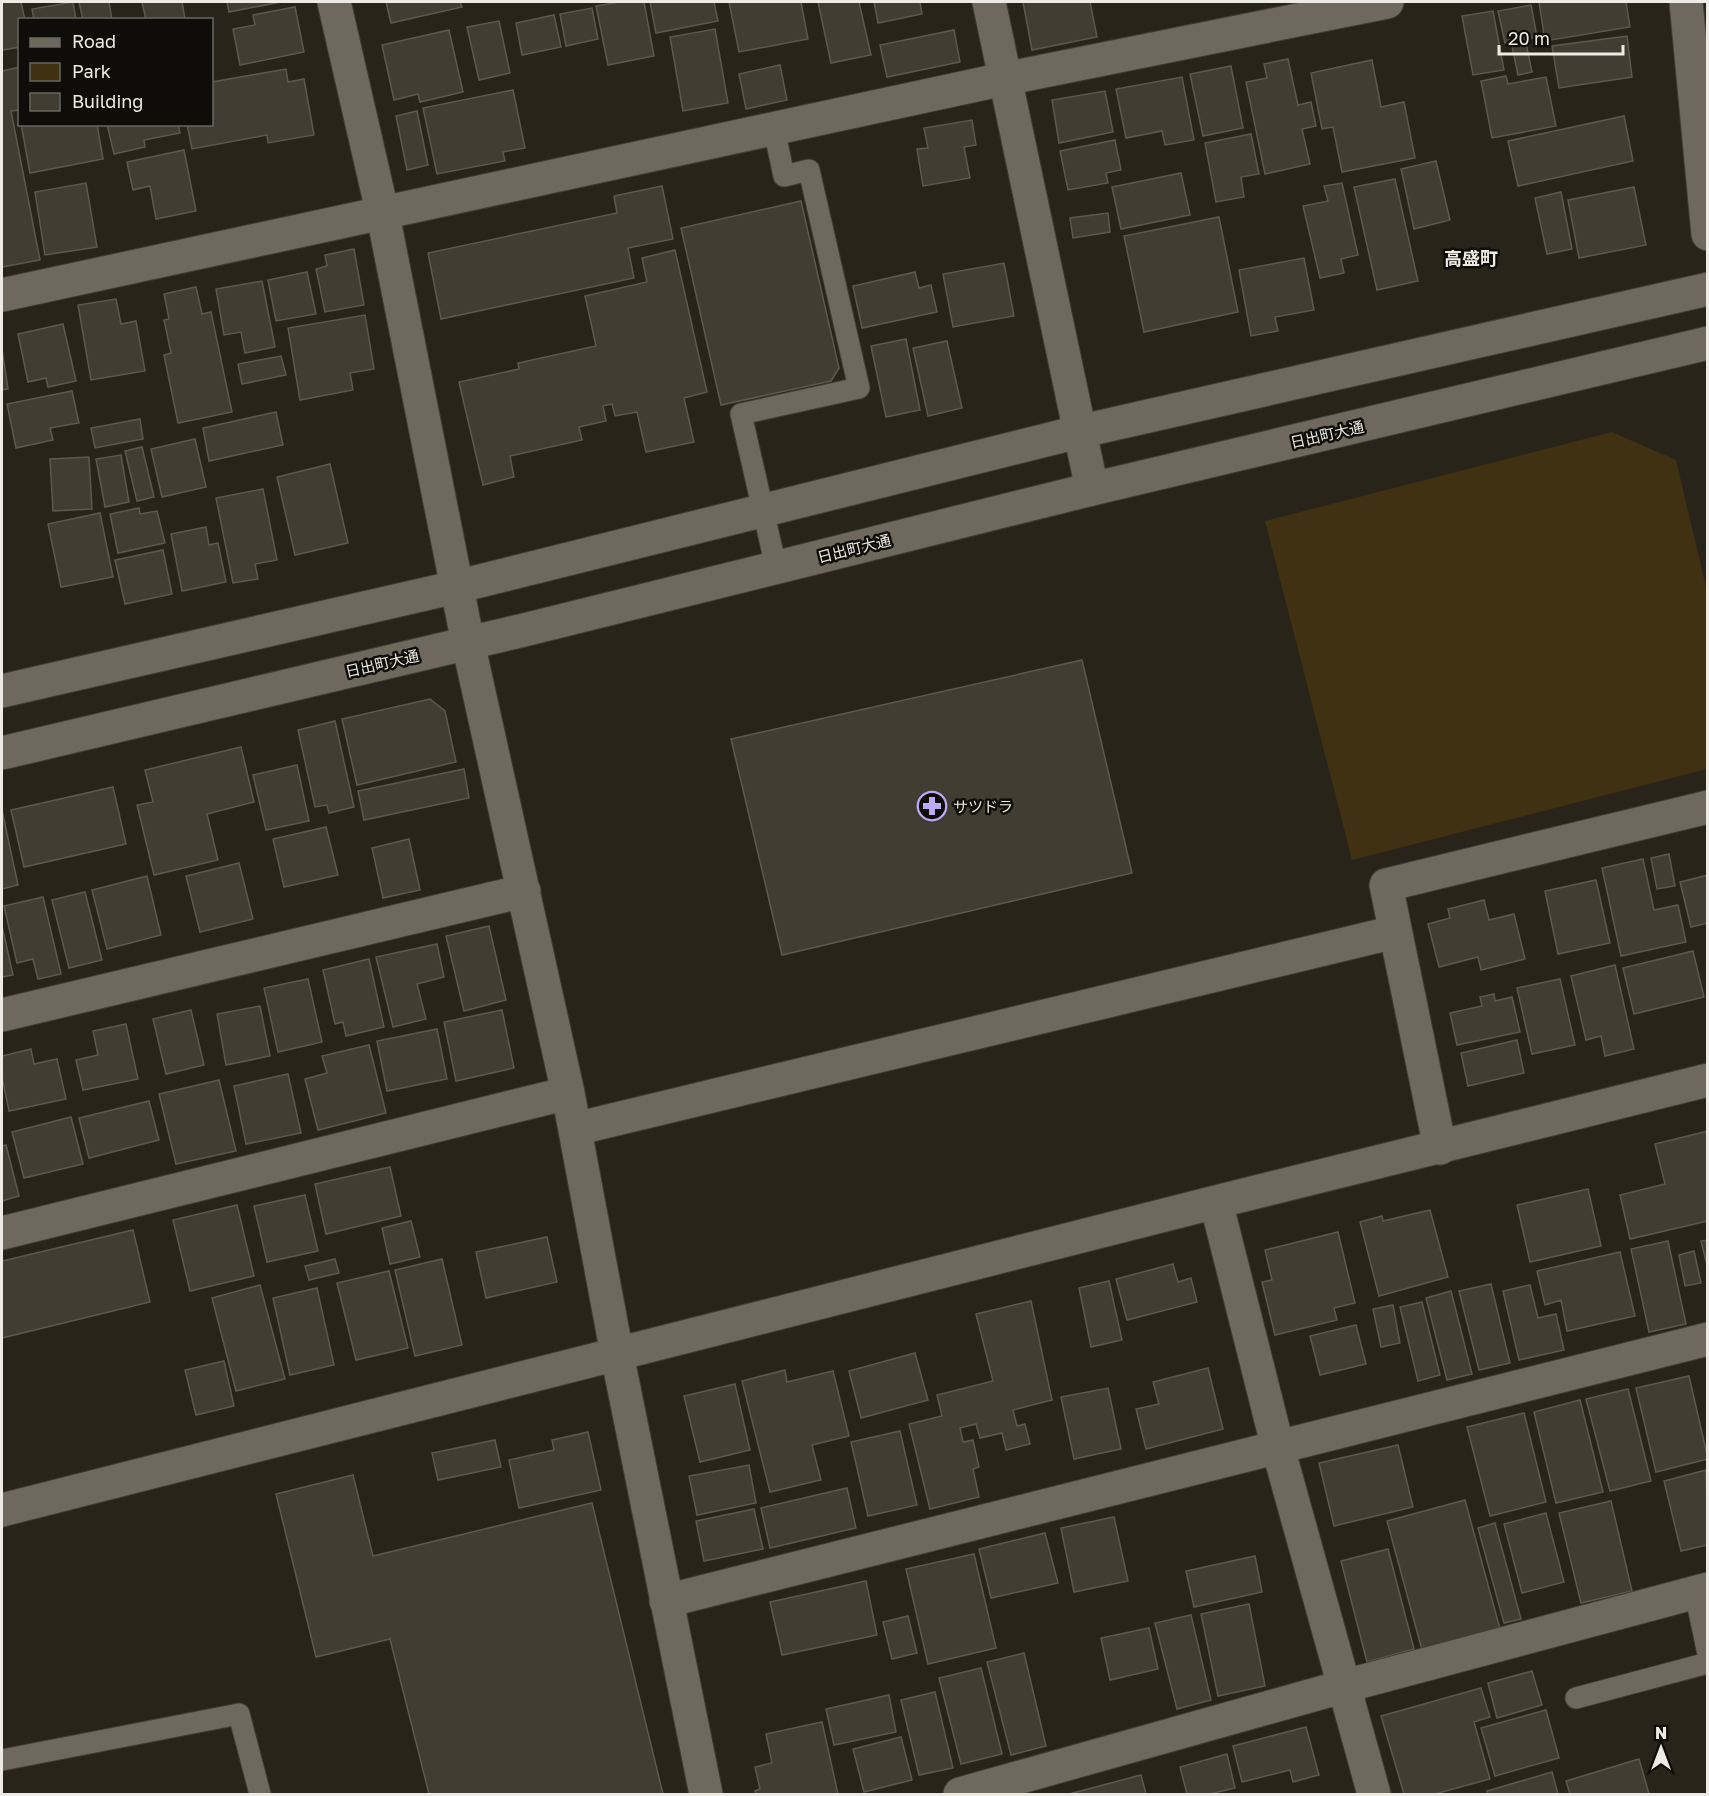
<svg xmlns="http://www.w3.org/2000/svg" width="1709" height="1796" font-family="'Golos Text','Noto Sans JP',sans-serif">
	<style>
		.green { fill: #3f3111 }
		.building { fill: #423d32; stroke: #5e594d; stroke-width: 1.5 }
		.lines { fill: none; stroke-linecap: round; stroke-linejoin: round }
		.lane-casing { stroke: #423e36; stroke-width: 23 }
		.street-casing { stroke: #423e36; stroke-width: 35 }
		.secondary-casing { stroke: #423e36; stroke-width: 35 }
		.lane { stroke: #6f695d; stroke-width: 21 }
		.street { stroke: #6f695d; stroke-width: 33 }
		.secondary { stroke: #6f695d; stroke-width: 33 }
		.labels { text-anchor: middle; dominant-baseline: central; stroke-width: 5; stroke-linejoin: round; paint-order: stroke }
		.street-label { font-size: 15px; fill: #eeebe4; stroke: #0f0d09 }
		.poi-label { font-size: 15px; fill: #eeebe4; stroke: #0f0d09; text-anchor: start }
		.quarter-label { font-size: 18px; font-weight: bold; fill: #eeebe4; stroke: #0f0d09 }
	</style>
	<rect width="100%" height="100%" fill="#282419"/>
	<!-- green -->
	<path class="green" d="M1612 432 1676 460 1707 591V769L1352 860 1265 521Z"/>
	<!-- building -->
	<path class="building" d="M2 2H21L25 20H20V47L2 50Z
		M73 2 76 20H34L32 9Z
		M79 2H109L112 20H83Z
		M142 2H182L185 19 146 20Z
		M227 2H281L229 12Z
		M386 2H460L462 7 391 23Z
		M619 2H644L654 56 608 65 596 6Z
		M650 2H714L718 21 656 33Z
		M729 2H801L808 39 739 52Z
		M818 2H859L871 55 831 63Z
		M874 2H920L922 14 878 23Z
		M1023 2H1090L1097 37 1032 50Z
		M1539 2H1626L1630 27 1545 41Z
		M1531 5 1537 37 1505 43 1498 11Z
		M295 7 304 52 240 65 233 29 255 25 253 15Z
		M592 8 598 39 566 46 560 14Z
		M1493 11 1504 70 1473 75 1462 16Z
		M554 15 561 47 522 55 516 23Z
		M499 21 510 73 479 80 467 27Z
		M715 29 728 103 683 111 670 37Z
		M449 30 463 92 420 102 418 94 394 100 382 45Z
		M954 30 960 62 887 77 880 45Z
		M1627 36 1632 77 1559 88 1552 46Z
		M1526 43 1532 72 1518 75 1512 46Z
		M1288 59 1298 105 1311 102 1316 126 1302 129 1310 164 1265 174 1246 82 1267 78 1264 64Z
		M1372 60 1381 107 1404 102 1415 158 1342 172 1333 127 1322 129 1311 73Z
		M780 65 787 100 746 109 739 74Z
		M1231 66 1243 128 1203 136 1190 74Z
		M20 67V110L11 111 40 260 2 267V71Z
		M286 69 288 82 304 79 314 135 268 143 267 135 192 149 187 124H212V82Z
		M1506 76 1508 84 1546 77 1556 126 1492 138 1481 81Z
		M1182 77 1194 140 1165 145 1162 131 1126 138 1116 89Z
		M513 90 525 148 503 152 505 161 437 174 423 108Z
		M1105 91 1113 132 1059 143 1052 100Z
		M417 111 428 165 407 170 396 116Z
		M1624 116 1633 161 1518 186 1508 141Z
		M972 120 976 145 964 147 970 178 923 186 917 149 928 148 924 128Z
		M21 124H97L103 159 30 173Z
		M107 124H178L180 133 144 140 145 147 114 154Z
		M1251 134 1259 174 1241 177 1244 197 1216 202 1205 143Z
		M1115 140 1121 170 1106 173 1108 183 1068 190 1060 151Z
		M184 150 196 211 156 219 150 186 133 190 127 162Z
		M1436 161 1450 220 1414 229 1401 169Z
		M1181 173 1190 215 1121 229 1112 187Z
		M1395 179 1418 281 1377 290 1354 187Z
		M86 183 97 247 45 255 35 192Z
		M1342 183 1358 255 1341 259 1344 273 1320 278 1303 206 1328 201 1324 186Z
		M662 186 673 239 628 248 634 278 441 319 428 253 617 213 614 196Z
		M1634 187 1646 245 1579 258 1568 200Z
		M1561 192 1572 249 1547 254 1535 198Z
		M801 201 839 368 831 381 721 405 681 228Z
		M1108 213 1110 232 1073 238 1070 218Z
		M1219 217 1238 312 1144 332 1124 236Z
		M354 249 364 305 325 312 316 269 327 266 325 255Z
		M675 250 707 392 684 398 694 442 646 452 637 412 615 416 612 404 603 406 606 421 579 427 582 440 510 456 514 477 483 485 459 382 519 369 518 363 596 346 585 296 647 282 642 258Z
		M1304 258 1314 310 1275 317 1278 331 1251 336 1239 270Z
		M1004 263 1014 316 953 327 943 274Z
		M307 272 316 314 276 321 268 280Z
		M915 272 919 288 931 285 937 312 862 328 853 286Z
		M262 281 275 347 245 353 241 332 224 335 216 289Z
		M196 287 202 314 211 312 232 412 178 423 164 355 171 353 164 320 169 319 164 294Z
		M116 299 121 324 136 321 145 371 91 380 78 305Z
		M365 315 374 369 350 373 353 390 300 400 288 328Z
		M63 324 76 381 48 387 46 378 28 382 18 334Z
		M906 339 920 410 886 417 871 346Z
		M947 341 962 408 928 416 913 348Z
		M2 349 8 389 2 390Z
		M281 356 286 375 242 384 238 364Z
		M72 391 79 423 50 428 53 440 16 448 7 404Z
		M276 412 283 445 209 461 203 428Z
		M140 419 143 439 95 448 91 428Z
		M195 439 206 487 162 497 151 449Z
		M142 447 154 497 137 501 125 451Z
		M121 455 129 502 105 507 96 459Z
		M89 457 92 509 53 511 50 459Z
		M330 464 348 543 295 555 277 477Z
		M263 489 277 560 255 564 258 579 233 583 216 498Z
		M139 508 140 514 157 511 165 543 118 553 110 514Z
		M100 513 113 577 61 587 48 524Z
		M206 527 209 545 218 543 226 582 182 591 171 534Z
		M163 550 172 594 125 604 115 560Z
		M1082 660 1132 873 782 955 731 739Z
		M430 699 445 711 456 762 357 785 342 719Z
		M335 721 354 807 329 813 327 805 315 807 298 730Z
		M241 747 254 802 207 814 218 860 154 875 137 805 153 802 145 770Z
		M297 765 309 821 266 830 253 775Z
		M464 769 469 798 364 820 358 791Z
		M113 787 126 844 24 867 11 810Z
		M2 810 18 885 2 889Z
		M326 827 338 875 284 887 273 839Z
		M409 839 420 890 383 898 372 848Z
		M1669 854 1675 886 1657 889 1651 858Z
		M1643 859 1654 910 1678 905 1686 942 1621 956 1602 868Z
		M239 863 253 919 200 932 186 876Z
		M1708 875V923L1691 927 1680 882Z
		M147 876 161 935 107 949 92 890Z
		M1596 880 1610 943 1558 954 1545 891Z
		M85 892 102 960 69 968 52 900Z
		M43 897 61 974 38 979 33 959 17 963 4 906Z
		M1484 900 1489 920 1514 914 1525 959 1481 970 1478 957 1439 967 1428 924 1450 918 1448 909Z
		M2 926 13 975 2 977Z
		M489 926 506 1000 464 1011 446 936Z
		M437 944 444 977 417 984 426 1019 393 1027 376 957Z
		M1693 951 1704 997 1634 1014 1623 968Z
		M369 959 384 1027 346 1036 343 1022 335 1024 323 970Z
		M1615 965 1634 1049 1605 1056 1601 1036 1586 1040 1571 976Z
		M308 979 322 1042 278 1052 264 988Z
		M1560 979 1575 1045 1532 1054 1517 988Z
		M1494 994 1495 1001 1512 997 1520 1032 1457 1045 1450 1013 1482 1006 1480 997Z
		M260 1006 270 1056 226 1065 217 1014Z
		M191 1010 204 1065 166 1074 153 1019Z
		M502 1010 514 1068 456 1081 444 1022Z
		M126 1024 138 1079 83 1090 76 1060 98 1055 93 1031Z
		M437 1029 447 1079 387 1091 377 1041Z
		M1517 1040 1524 1073 1468 1086 1461 1053Z
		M369 1045 386 1113 318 1130 305 1079 327 1073 322 1056Z
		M31 1049 34 1064 57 1059 66 1099 9 1111 2 1077V1056Z
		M288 1074 301 1133 246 1144 234 1086Z
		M219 1080 236 1151 176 1164 159 1094Z
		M149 1101 159 1140 89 1158 79 1118Z
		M71 1117 83 1164 24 1178 12 1132Z
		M1708 1131V1221L1630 1239 1620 1195 1665 1184 1655 1144Z
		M6 1145 19 1196 2 1201V1146Z
		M390 1167 401 1216 326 1234 315 1184Z
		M1588 1189 1601 1246 1530 1262 1517 1205Z
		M305 1195 318 1251 267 1262 254 1206Z
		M237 1205 254 1276 190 1291 173 1220Z
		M1430 1210 1448 1277 1379 1296 1360 1222 1382 1216 1383 1221Z
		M411 1221 420 1257 390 1264 382 1228Z
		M133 1230 150 1302 2 1338V1261Z
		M1338 1232 1355 1303 1334 1308 1337 1320 1275 1335 1262 1282 1272 1280 1265 1250Z
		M547 1237 557 1282 486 1298 476 1252Z
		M1708 1240V1269L1701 1241Z
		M1668 1241 1686 1324 1649 1332 1631 1249Z
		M1694 1251 1701 1283 1685 1286 1679 1255Z
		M1620 1252 1635 1316 1567 1331 1561 1300 1545 1305 1537 1271Z
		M335 1259 339 1273 309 1280 305 1266Z
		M442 1259 462 1345 415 1356 395 1270Z
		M1173 1264 1178 1282 1191 1278 1197 1302 1127 1320 1116 1279Z
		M389 1271 408 1348 356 1360 337 1283Z
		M1109 1281 1122 1340 1091 1347 1079 1288Z
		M1491 1284 1510 1363 1479 1370 1459 1291Z
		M260 1285 285 1379 236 1391 212 1298Z
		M1530 1285 1538 1318 1556 1314 1564 1350 1519 1360 1503 1291Z
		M317 1288 334 1365 290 1375 273 1298Z
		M1451 1291 1472 1374 1447 1380 1426 1298Z
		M1031 1301 1052 1400 1013 1410 1017 1426 1025 1424 1030 1444 1006 1450 1002 1433 980 1438 976 1424 960 1428 963 1442 973 1440 979 1467 973 1469 979 1497 930 1509 909 1424 942 1416 937 1395 993 1381 976 1314Z
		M1422 1302 1440 1375 1418 1381 1400 1307Z
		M1393 1305 1400 1343 1381 1347 1373 1309Z
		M1356 1325 1366 1364 1320 1375 1310 1336Z
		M915 1353 928 1400 861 1418 849 1371Z
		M224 1361 234 1406 196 1415 185 1370Z
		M1208 1368 1223 1429 1146 1449 1136 1409 1159 1404 1153 1382Z
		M785 1370 787 1382 833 1371 849 1436 812 1445 821 1480 770 1492 742 1381Z
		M1689 1376 1708 1459 1656 1472 1636 1388Z
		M735 1384 750 1450 700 1462 684 1396Z
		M1108 1388 1121 1449 1074 1459 1061 1397Z
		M1628 1389 1651 1481 1610 1491 1586 1399Z
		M1580 1400 1603 1492 1556 1503 1534 1412Z
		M1524 1413 1546 1502 1490 1516 1467 1427Z
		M900 1431 917 1505 868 1516 851 1442Z
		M588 1432 601 1490 519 1508 509 1460 554 1450 552 1440Z
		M495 1440 501 1467 438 1480 432 1453Z
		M1398 1445 1413 1507 1334 1526 1319 1463Z
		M749 1465 756 1503 697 1515 689 1476Z
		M1706 1470 1708 1545 1681 1551 1664 1481Z
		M353 1475 373 1556 592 1503 663 1794H429L390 1639 316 1657 276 1494Z
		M847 1488 856 1528 770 1548 761 1508Z
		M1465 1500 1500 1629 1422 1650 1387 1521Z
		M1611 1501 1632 1591 1581 1603 1559 1513Z
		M754 1509 763 1549 704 1561 696 1521Z
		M1546 1513 1564 1582 1522 1593 1504 1524Z
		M1114 1517 1128 1581 1074 1592 1061 1528Z
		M1495 1523 1521 1619 1504 1623 1478 1528Z
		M1045 1533 1058 1583 991 1598 979 1549Z
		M1388 1549 1414 1649 1367 1662 1341 1561Z
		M974 1554 996 1648 928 1664 906 1569Z
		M1255 1556 1262 1592 1194 1607 1186 1571Z
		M866 1581 877 1635 782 1655 770 1602Z
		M1249 1604 1265 1686 1218 1696 1201 1614Z
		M1191 1615 1211 1700 1177 1709 1155 1623Z
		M908 1616 917 1653 892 1659 883 1622Z
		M1149 1628 1158 1669 1110 1680 1101 1638Z
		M1024 1653 1046 1746 1011 1755 987 1662Z
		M981 1668 1002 1754 961 1764 939 1678Z
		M1532 1671 1542 1705 1497 1718 1488 1683Z
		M1481 1688 1490 1717 1474 1722 1490 1779 1435 1794H1404L1381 1716Z
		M935 1692 953 1768 919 1775 901 1700Z
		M889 1695 896 1732 834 1745 826 1709Z
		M1546 1710 1559 1758 1495 1776 1481 1728Z
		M822 1722 838 1794H756L755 1791 760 1789 755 1767 772 1763 766 1734Z
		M1306 1727 1319 1775 1293 1782 1290 1770 1242 1782 1233 1746Z
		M901 1737 912 1780 864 1792 853 1749Z
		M1227 1754 1235 1788 1210 1794H1187L1180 1767Z
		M1639 1759 1649 1794H1570L1566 1781Z
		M1552 1772 1558 1794H1488L1487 1791Z
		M1141 1775 1146 1794H1069Z"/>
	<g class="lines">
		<!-- lane casing -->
		<g class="lane-casing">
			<path id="lane" d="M774 129 784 176 809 170 859 388 741 414 776 567
				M1695 1592 1708 1654
				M1576 1698 1708 1663
				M2 1760 239 1714 260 1794"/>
		</g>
		<!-- street casing -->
		<g class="street-casing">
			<path id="street" d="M334 2 383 215 468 643 568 1093 617 1354 706 1794
				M989 2 1092 489
				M2 295 1004 79 1387 2
				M2 1015 524 891
				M575 1129 1395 932
				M1440 1148 1386 885 1708 807
				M1216 1202 1278 1448 1374 1794
				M2 1233 568 1093
				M2 1510 1216 1202 1708 1080
				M666 1601 1708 1339
				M960 1794 1345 1686 1708 1589"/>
		</g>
		<!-- secondary casing -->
		<g class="secondary-casing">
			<path id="secondary" d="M1686 2 1708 234
				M2 691 456 587 1078 432 1708 289
				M2 753 528 629 1092 489 1708 343"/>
		</g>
		<!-- lane -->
		<use href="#lane" class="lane"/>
		<!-- street -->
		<use href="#street" class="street"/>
		<!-- secondary -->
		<use href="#secondary" class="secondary"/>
	</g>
	<!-- icons -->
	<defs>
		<g id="pharmacy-ring" transform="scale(1.5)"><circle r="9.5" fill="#0f0d09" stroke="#bea9f5" stroke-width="1.5"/><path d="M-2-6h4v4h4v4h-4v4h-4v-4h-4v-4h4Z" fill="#bea9f5"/></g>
	</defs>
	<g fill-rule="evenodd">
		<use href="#pharmacy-ring" x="932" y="806"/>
	</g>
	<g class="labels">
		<!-- street labels -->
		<g class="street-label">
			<text transform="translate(1327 434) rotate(-13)">日出町大通</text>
			<text transform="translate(854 548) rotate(-14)">日出町大通</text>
			<text transform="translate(382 663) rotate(-13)">日出町大通</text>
		</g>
		<!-- poi labels -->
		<g class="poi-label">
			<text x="953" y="806">サツドラ</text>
		</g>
		<!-- quarter labels -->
		<g class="quarter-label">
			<text x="1471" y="258">高盛町</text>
		</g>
	</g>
	<!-- border -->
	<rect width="1709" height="1796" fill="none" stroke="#eeebe4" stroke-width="6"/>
	<!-- legend -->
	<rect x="18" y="18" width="195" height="108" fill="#0f0d09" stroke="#686661" stroke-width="1.5"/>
	<rect x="30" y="38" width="30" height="9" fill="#6f695d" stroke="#686661" stroke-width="1.5"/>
	<text x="72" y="48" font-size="18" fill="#eeebe4">Road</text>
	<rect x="30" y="63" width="30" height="18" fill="#3f3111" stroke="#686661" stroke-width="1.5"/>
	<text x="72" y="78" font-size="18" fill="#eeebe4">Park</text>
	<rect x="30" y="93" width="30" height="18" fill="#423d32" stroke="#686661" stroke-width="1.5"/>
	<text x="72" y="108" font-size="18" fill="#eeebe4">Building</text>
	<!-- north arrow -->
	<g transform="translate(1661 1748)" stroke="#0f0d09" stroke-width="4.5" paint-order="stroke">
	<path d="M0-4.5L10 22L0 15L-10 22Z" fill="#eeebe4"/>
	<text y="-9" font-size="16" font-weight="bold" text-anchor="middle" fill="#eeebe4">N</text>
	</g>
	<!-- scale -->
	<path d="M1499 45v9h124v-9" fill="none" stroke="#eeebe4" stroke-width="3"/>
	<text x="1508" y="45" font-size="18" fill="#eeebe4" stroke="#0f0d09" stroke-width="4.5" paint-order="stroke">20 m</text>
</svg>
